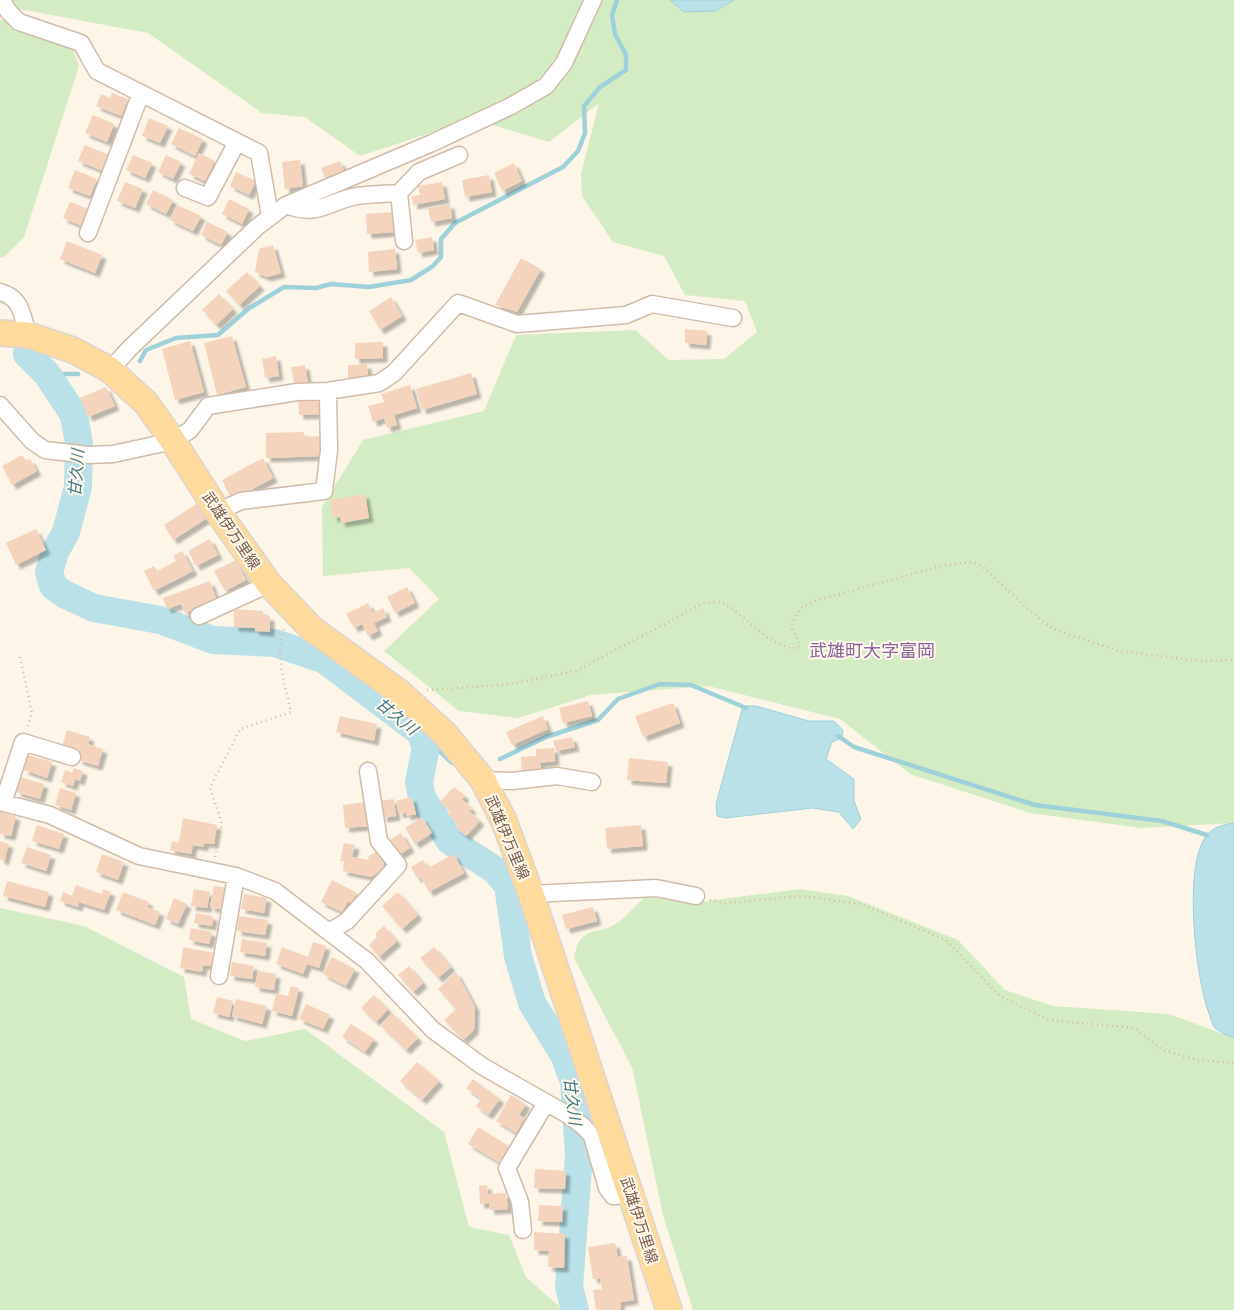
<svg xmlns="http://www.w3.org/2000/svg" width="1234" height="1310" font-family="'Golos Text','Noto Sans JP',sans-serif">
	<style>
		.green { fill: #d4ecc4 }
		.water { fill: #bae1e8; stroke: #9fd1db }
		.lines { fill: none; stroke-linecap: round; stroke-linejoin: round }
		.stream { stroke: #9fd1db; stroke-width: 4.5 }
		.river { stroke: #bae1e8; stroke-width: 28 }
		.building { fill: #f4d4bd; filter: url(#shadow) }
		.minor-casing { stroke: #d0bcab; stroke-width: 19 }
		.primary-casing { stroke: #dcd4d0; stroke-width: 28 }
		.path { stroke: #d9b7a0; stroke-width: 2.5; stroke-dasharray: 1 4; stroke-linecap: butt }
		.minor { stroke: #fff; stroke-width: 16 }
		.primary { stroke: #fedb9d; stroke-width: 25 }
		.labels { text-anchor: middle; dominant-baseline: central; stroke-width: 4; stroke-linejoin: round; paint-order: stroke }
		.street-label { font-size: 15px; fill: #795b49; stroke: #fff9ee }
		.water-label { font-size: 16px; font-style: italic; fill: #3f7986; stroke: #fff9ee }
		.quarter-label { font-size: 18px; fill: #8a659c; stroke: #fff9ee }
	</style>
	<defs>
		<filter id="shadow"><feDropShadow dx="4.5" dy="4.5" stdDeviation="1" flood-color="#0004"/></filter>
	</defs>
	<rect width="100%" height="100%" fill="#fdf5e7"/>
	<!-- green -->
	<path class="green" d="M0 0H1234V823L1141 828 1030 813 910 774 840 719 708 686 591 695 518 718 459 711 384 651 439 599 409 568 323 576 322 507 363 440 484 411 516 335 635 330 669 360 724 359 757 332 745 301 685 295 664 256 613 242 582 196 581 174 599 103 549 142 473 119 360 156 305 117 262 113 148 33 30 11 0 7Z
		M0 19 72 47 79 66 24 237 3 258 0 257Z
		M799 889 848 896 958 940 1005 990 1053 1006 1169 1014 1234 1038V1310H693L663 1215 632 1067 574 958C580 923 597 937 619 922 628 915 636 905 645 897L693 903Z
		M0 908 84 926 184 977 191 1019 245 1041 305 1029 444 1132 469 1227 509 1235 526 1277 563 1310H0Z"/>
	<!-- water -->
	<path class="water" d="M670 0H734L716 11 684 12Z
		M743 706H756L809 721H834L843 730 842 738 832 742 826 759 854 779V801L861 819 853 829 839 812 813 808 725 818 717 816 716 804Z
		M1234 823V1038C1228 1036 1218 1031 1214 1027 1212 1024 1211 1019 1210 1016 1196 983 1182 864 1207 835 1213 827 1225 824 1234 823Z"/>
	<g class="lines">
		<!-- stream -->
		<path class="stream" d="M140 361 146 350 176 338 218 335 248 309 284 287 316 288 331 284 369 287 411 280 433 266 441 257V239L455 223 563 167 578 151 585 133 584 106 600 87 626 70V55L615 34 612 15 617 0
			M47 374H78
			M420 732 452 763
			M838 736 854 747 1035 805 1162 821 1207 835
			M500 759 546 737 598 720 618 699 660 684 691 685 746 708"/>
		<!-- river -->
		<path class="river" d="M27 354 47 374 74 415 79 444 78 487 66 532 55 552 49 572 53 586 64 594 94 608 160 620 213 640 275 643 325 660 420 732 426 747 419 782 422 798 450 841 495 870 508 885 518 956 532 1003 564 1055 574 1082 579 1155 569 1287 575 1310"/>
	</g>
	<!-- building -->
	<path class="building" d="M112 93 128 99 121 116 96 106 101 94 110 98Z
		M93 115 114 124 107 142 85 133Z
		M149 118 168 126 160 143 142 136Z
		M179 128 203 139 195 156 171 144Z
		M85 145 109 155 103 171 78 161Z
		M199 153 215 161 205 181 189 174Z
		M133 155 152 163 145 178 126 170Z
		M166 155 181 162 173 179 158 172Z
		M300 160 303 186 285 189 282 162Z
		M340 161 344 171 325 178 321 168Z
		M514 163 522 181 502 191 494 173Z
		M75 170 97 179 90 196 68 188Z
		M236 172 256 181 249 195 230 186Z
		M489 175 492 192 465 197 462 180Z
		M125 182 143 189 135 208 117 201Z
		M442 182 445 199 413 205 412 196 420 195 418 186Z
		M153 190 173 200 166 214 146 204Z
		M229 199 249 209 242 224 222 214Z
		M70 202 91 210 84 227 63 218Z
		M450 204 452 218 431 222 428 208Z
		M177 205 201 216 193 231 170 220Z
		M394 212 395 232 367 234 366 214Z
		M207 222 228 232 221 245 201 235Z
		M432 237 434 250 418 253 415 240Z
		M67 241 102 255 95 273 60 259Z
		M273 245 281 273 267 277 255 272 259 249Z
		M395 249 397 269 369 272 368 252Z
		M521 258 541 269 517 312 495 305Z
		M247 272 260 286 239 305 226 291Z
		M219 294 233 309 216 325 202 310Z
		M391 297 402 316 380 330 369 311Z
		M685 329 707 331 706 345 685 343Z
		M232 336 246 387 217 395 204 343Z
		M190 341 204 392 175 400 162 349Z
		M383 342V358L355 359V343Z
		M276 356 279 376 265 378 262 359Z
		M367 364 368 378 348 379V365Z
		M305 365 308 384 295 387 291 367Z
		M471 373 477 394 422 410 416 389Z
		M410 385 417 408 394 415 397 425 387 428 384 418 373 422 368 406 384 402 381 394Z
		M106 387 115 406 88 417 80 398Z
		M325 397 326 414 299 415 298 398Z
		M304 432V437L322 436 323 456 266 458V433Z
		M22 455 26 461 30 459 37 471 12 485 2 466Z
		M263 458 273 478 232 500 222 480Z
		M365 494 369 518 341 523 340 517 333 518 330 500Z
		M198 503 207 518 173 540 164 525Z
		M36 529 46 550 16 565 6 543Z
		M210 539 218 555 196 566 188 551Z
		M182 551 193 571 154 591 144 571 154 566 157 571 176 561 173 556Z
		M236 560 246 580 225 591 214 571Z
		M210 581 217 601 185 613 181 604 167 609 163 598Z
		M407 587 415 603 395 613 387 597Z
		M368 603 373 613 383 608 387 617 374 623 378 631 368 636 362 624 354 628 346 614Z
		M234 609 263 611V616H270V632L255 631V628L234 627Z
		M588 701 592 716 563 723 559 708Z
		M673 703 680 723 643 737 635 716Z
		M340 716 377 724 374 741 336 732Z
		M543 716 548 729 512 745 506 732Z
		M67 730 90 737 88 744 103 749 98 766 78 760 81 752 62 747Z
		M572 737 575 747 556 751 553 741Z
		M554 748 555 761 540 763 541 771 522 772 521 757 536 756V749Z
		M28 755 52 762 47 778 24 770Z
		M629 758 668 762 666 783 627 780Z
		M74 768 83 771 80 781 75 779 73 786 61 782 65 770 72 773Z
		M21 777 44 784 40 799 16 792Z
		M454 787 465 796 462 799 472 809 469 811 480 821 466 836 455 827 458 824 448 815 451 812 440 802Z
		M60 788 76 793 71 810 55 805Z
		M412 797 416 814 406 816V812L399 814 396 801Z
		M394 799 396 816 383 818 380 801Z
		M365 802 368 826 345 828 343 805Z
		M0 812 16 816 11 836 0 834Z
		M422 817 432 833 415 844 405 828Z
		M183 818 217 825 214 844 204 843V847L193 845 191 854 170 850 172 841 179 843Z
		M37 825 64 834 59 849 32 841Z
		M641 825 643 846 607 849 605 828Z
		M401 833 410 848 399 855 390 840Z
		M0 841 9 844 4 861 0 859Z
		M344 843 355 845 352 857 369 860 368 857 377 851 384 863 383 869 371 877 343 871 344 861H340Z
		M27 847 51 855 46 871 21 863Z
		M102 854 124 862 118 880 96 872Z
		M454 854 464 873 429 892 420 876 417 878 411 867 423 860 428 868Z
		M332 880 357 893 351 903 348 901 342 912 321 902Z
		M7 881 49 892 45 907 3 896Z
		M76 885 102 894 103 889 111 892 104 910 79 902 78 907 60 901 63 892 72 896Z
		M214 886 228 888 224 910 210 907Z
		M194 889 210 892 207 908 191 906Z
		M123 892 149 902 147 907 160 912 155 925 116 910Z
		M398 892 418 915 402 929 382 906Z
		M244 894 267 898 264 913 241 909Z
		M174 898 187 904 178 924 166 919Z
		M593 907 597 921 566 929 562 915Z
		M196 913 213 916 212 926 194 923Z
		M239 916 268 920 265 935 237 931Z
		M384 926 397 941 379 957 369 945 377 937 375 934Z
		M191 928 212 932 209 944 189 940Z
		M242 939 267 943 265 956 240 952Z
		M313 942 326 946 319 968 307 964 303 974 276 964 282 947 308 957Z
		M183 947 215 953 213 966 203 965 202 972 180 968Z
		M434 947 451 967 438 978 420 958Z
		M332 957 355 969 346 986 323 974Z
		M232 962 254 966 252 979 230 976Z
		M409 966 423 983 413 992 398 975Z
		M258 971 276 974 274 990 255 987Z
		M456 972 475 1007 474 1030 463 1040 444 1020 456 1009 438 989Z
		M291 986 299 988 292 1016 272 1011 276 993 288 996Z
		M374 995 388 1009 376 1022 361 1008Z
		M217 997 233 1001 229 1017 213 1013Z
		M236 999 267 1006 262 1024 232 1016Z
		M306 1004 330 1015 323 1029 299 1019Z
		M392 1013 418 1038 406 1050 380 1025Z
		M351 1024 374 1039 365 1052 342 1037Z
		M417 1062 439 1081 422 1100 400 1081Z
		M473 1079 500 1099 488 1115 476 1106 481 1099 466 1088Z
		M511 1095 526 1104 519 1115 524 1118 516 1133 496 1121Z
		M478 1127 512 1148 502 1164 468 1144Z
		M535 1169 566 1171 565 1189 534 1188Z
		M487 1185 488 1194 506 1193 508 1209 490 1210 489 1203 480 1204 479 1186Z
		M539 1205 563 1206 562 1222 538 1221Z
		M534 1232 565 1234 564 1268 548 1267 549 1251 534 1250Z
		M615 1243 618 1257 627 1256 634 1300 620 1302 621 1310H596L593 1290 602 1289 600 1278 593 1279 588 1247Z"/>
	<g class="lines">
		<!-- minor casing -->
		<g class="minor-casing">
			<path id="minor" d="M2 0 8 11 19 22 81 43 97 71 259 153 270 216
				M185 188 208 197 237 142
				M399 193 404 241
				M286 205C319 218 328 201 357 196 371 194 385 194 399 193L419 172 459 155
				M88 233 141 93
				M0 292C22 298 22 315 28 335
				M110 370 130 348 257 227 286 205 432 143 511 106 546 86 564 63 593 0
				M0 405 32 441 45 450 89 455 113 454 173 441 190 430 208 406 297 392 328 391 379 383 394 373 458 303 517 324 626 315 652 304 733 318
				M222 518 230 506 241 501 324 491 329 450 328 396
				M199 616 269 584
				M483 780 512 781 557 776 592 782
				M0 802 50 815 139 856 236 876 275 891 367 961 433 1030 482 1066 568 1115 583 1126 592 1136 607 1188 613 1196 632 1195
				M3 803 23 742 72 757
				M531 894 656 888 696 896
				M329 932 347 921 398 865 379 841 368 771
				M219 976 236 876
				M523 1230 520 1202 507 1168 546 1103"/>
		</g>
		<!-- primary casing -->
		<g class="primary-casing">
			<path id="primary" d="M0 333 28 335 73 350 110 370 146 403 173 441 222 518 269 584 312 629 399 692 445 734 483 780 504 821 531 894 669 1310"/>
		</g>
		<!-- path -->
		<path class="path" d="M20 657 32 713 27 729
			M427 690 511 684 576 671 704 603 721 602 733 609 769 639 792 649 800 646 791 625 801 608 811 602 945 565 971 562 982 566 1029 610 1053 629 1119 651 1200 661 1234 660
			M215 857 222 824 210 788 240 729 291 712C286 688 274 653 284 629
			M710 900 725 903 801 896 861 904 946 940 1000 996 1049 1020 1135 1028 1163 1050 1197 1060 1234 1063"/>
		<!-- minor -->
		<use href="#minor" class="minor"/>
		<!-- primary -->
		<use href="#primary" class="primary"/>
	</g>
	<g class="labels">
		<!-- street labels -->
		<g class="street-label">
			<text transform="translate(232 530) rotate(56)">武雄伊万里線</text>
			<text transform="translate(508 837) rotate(67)">武雄伊万里線</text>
			<text transform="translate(640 1220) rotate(72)">武雄伊万里線</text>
		</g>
		<!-- water labels -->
		<g class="water-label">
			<text transform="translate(76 473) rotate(-86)">甘久川</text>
			<text transform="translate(397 716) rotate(39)">甘久川</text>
			<text transform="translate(573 1101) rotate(83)">甘久川</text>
		</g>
		<!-- quarter labels -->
		<g class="quarter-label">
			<text x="872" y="650">武雄町大字富岡</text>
		</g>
	</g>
</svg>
